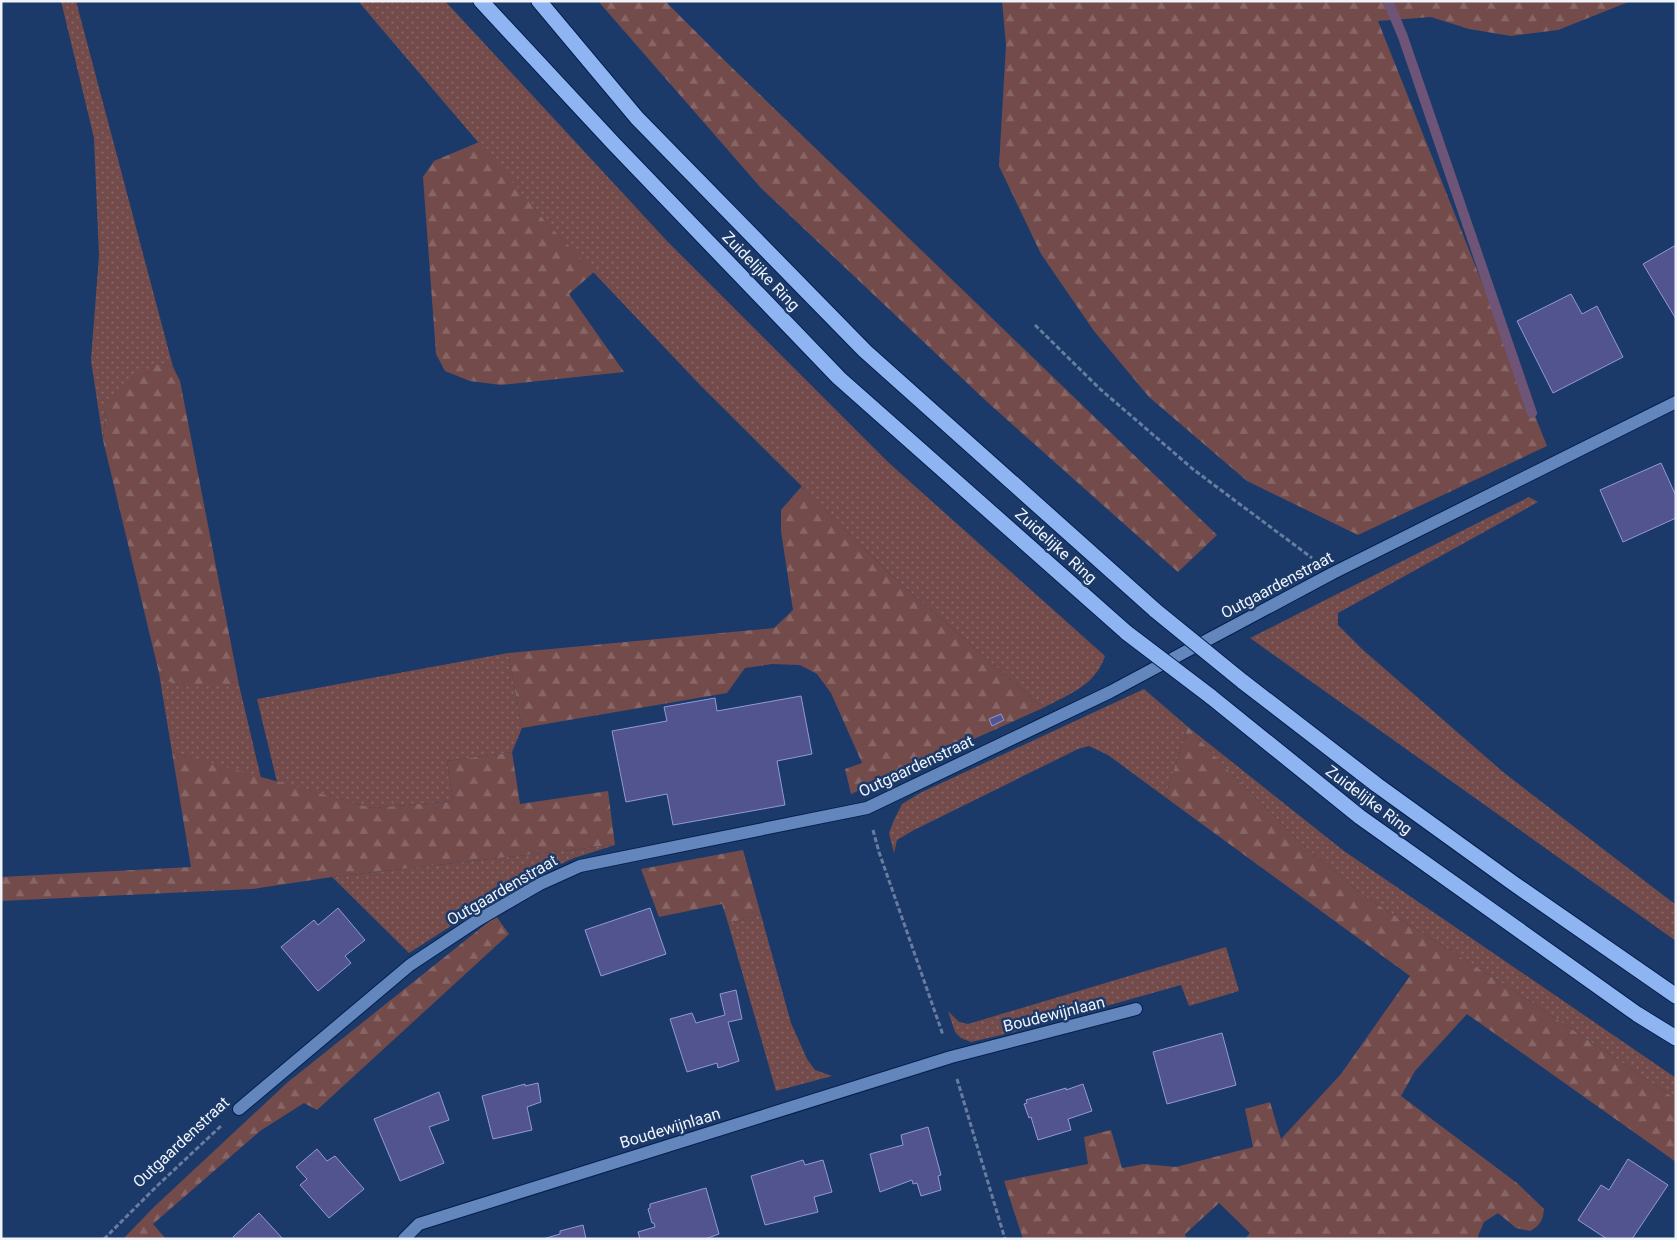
<svg xmlns="http://www.w3.org/2000/svg" width="1677" height="1240" font-family="Roboto,sans-serif">
	<style>
		.grass { fill: url(#grass-dots) }
		.forest { fill: url(#forest-firs) }
		.lines { fill: none; stroke-linecap: round; stroke-linejoin: round }
		.stream { stroke: #6e5476; stroke-width: 10 }
		.building { fill: #51548e; stroke: #9399d8 }
		.minor-casing { stroke: #031f4d; stroke-width: 14 }
		.highway-casing { stroke: #031f4d; stroke-width: 17 }
		.path { stroke: #687d9e; stroke-width: 3; stroke-dasharray: 5 2.5; stroke-linecap: butt }
		.minor { stroke: #6386bc; stroke-width: 12 }
		.highway { stroke: #8eb5f2; stroke-width: 15 }
		.highway-bridge-casing { stroke: #031f4d; stroke-width: 17; stroke-linecap: butt }
		.highway-bridge { stroke: #8eb5f2; stroke-width: 15 }
		.labels { text-anchor: middle; dominant-baseline: central; stroke-width: 5; stroke-linejoin: round; paint-order: stroke }
		.street-label { font-size: 16px; fill: #f0f4fa; stroke: #1b3a6a }
	</style>
	<defs>
		<pattern id="grass-dots" width="8" height="8" patternUnits="userSpaceOnUse" patternTransform="scale(1.25)"><rect width="8" height="8" fill="#744b4b"/><path d="M2 2h.1M6 6h.1" fill="none" stroke="#866" stroke-width="1.8" stroke-linecap="round"/></pattern>
		<pattern id="forest-firs" width="22" height="20" patternUnits="userSpaceOnUse" patternTransform="scale(1.25)"><rect width="22" height="20" fill="#744b4b"/><path d="M5 1l3.5 6h-7zM16 11l3.5 6h-7z" fill="#866"/></pattern>
	</defs>
	<rect width="100%" height="100%" fill="#1b3a6a"/>
	<!-- grass -->
	<path class="grass" d="M61 1H76L173 367 160 363 106 409 103 440 91 360 99 256 94 138Z
		M358 1H445L667 241 889 463 1105 656C1095 686 1069 694 1043 708L890 574 700 385 545 221Z
		M1529 497 1538 502 1338 613V625L1362 649 1503 772 1676 905V941L1250 638Z
		M508 653 522 728 512 752 447 761 453 801 372 808 277 782 257 699Z
		M159 673 164 680 178 685H239L261 778 172 752Z
		M1144 689 1188 727 1344 851 1676 1078V1099L1519 994 1364 896 1305 847 1224 766 1188 727 1165 797 1108 755 1089 746 1078 749 914 830 897 840 894 853 889 833 894 820 902 804 920 793Z
		M615 845 574 858 513 886 409 953 332 877Z
		M761 915 791 1023 807 1059 815 1070 832 1076 776 1091 728 923Z
		M1226 947 1239 991 1189 1006 1181 985 1014 1032 971 1042 961 1038 955 1032 948 1011 959 1022 968 1024Z"/>
	<!-- forest -->
	<path class="forest" d="M598 1H665L725 61 1217 535 1178 572 985 400 761 188Z
		M1002 1H1631L1558 30 1511 36 1469 29 1431 17 1378 21 1547 446 1358 535 1247 481 1149 397 1094 331 1041 254 999 166 1006 45Z
		M479 142 545 221 594 272 569 294 624 372 501 385 470 381 445 371 436 354 423 177 434 161Z
		M160 363 173 367 180 381 239 685H178L164 680 159 673 103 440 106 409 118 389 131 377Z
		M802 486 890 574 1043 708 851 794 845 769 862 763 831 693 817 674 800 665 772 664 745 668 727 693 522 728 508 653 774 628 793 610 781 531V510Z
		M1188 727 1224 766 1305 847 1364 896 1519 994 1676 1099V1162L1467 1014 1415 1071 1401 1096 1517 1183 1544 1209C1543 1220 1540 1226 1530 1231L1516 1228 1498 1213 1484 1222 1478 1236V1239H1245L1250 1233 1219 1203 1185 1234 1186 1239H1023L1004 1181 1088 1164 1084 1137 1111 1130 1122 1168 1144 1164 1176 1167 1253 1147 1245 1109 1270 1102 1281 1139 1341 1074 1410 976 1165 797Z
		M172 752 372 808 453 801 447 761 512 752 520 804 608 791 615 845 332 877 252 889 1 901V877L191 867Z
		M743 850 761 915 728 923 722 904 659 917 641 869Z
		M496 916 509 934 317 1110 304 1103 260 1131 153 1224 166 1239H123L154 1207 288 1082Z"/>
	<g class="lines">
		<!-- stream -->
		<path class="stream" d="M1388 1 1403 37 1532 413"/>
	</g>
	<!-- building -->
	<path class="building" d="M1676 245V319L1643 264Z
		M1571 294 1582 314 1597 306 1623 357 1553 393 1517 321Z
		M1661 463 1676 496V518L1623 542 1600 490Z
		M801 696 812 754 777 761 785 805 673 825 667 794 626 802 612 731 667 721 664 707 715 698 717 711Z
		M1001 714 1004 720 992 726 989 719Z
		M338 908 365 940 345 956 351 963 318 991 281 947 314 920 318 925Z
		M650 908 666 954 601 976 585 930Z
		M736 990 742 1019 728 1022 739 1061 718 1068 717 1063 687 1072 670 1019 692 1013 696 1023 725 1015 720 994Z
		M1222 1033 1236 1085 1167 1104 1153 1052Z
		M538 1083 541 1102 527 1107 532 1130 493 1139 482 1096 525 1084V1086Z
		M1083 1084 1092 1111 1068 1119 1071 1130 1038 1140 1031 1117 1029 1118 1024 1104 1027 1103 1026 1100 1066 1088V1090Z
		M439 1092 449 1120 429 1127 444 1163 400 1181 374 1119Z
		M928 1127 941 1175 938 1176 941 1190 921 1196 917 1183 913 1184 912 1180 880 1192 870 1154 903 1145 901 1135Z
		M317 1149 327 1161 335 1156 364 1189 329 1218 300 1185 307 1179 296 1167Z
		M1628 1159 1668 1185 1632 1239H1607L1578 1220 1601 1185 1609 1190Z
		M803 1160 805 1165 823 1160 832 1192 814 1197 818 1212 765 1225 751 1176Z
		M706 1188 719 1234 705 1239H640L638 1232 655 1227 654 1223H652L648 1209 650 1208V1204Z
		M259 1213 283 1239H235L233 1237Z
		M583 1225 586 1239H543L560 1234V1231Z"/>
	<g class="lines">
		<!-- minor casing -->
		<g class="minor-casing">
			<path id="minor" d="M239 1109 410 965 478 920 540 884 580 866 867 808 1110 692 1333 573 1676 402
				M404 1239 419 1224 951 1057 1136 1009"/>
		</g>
		<!-- highway casing -->
		<g class="highway-casing">
			<path id="highway" d="M481 1 615 145 839 378 1127 633
				M539 1 637 118 865 351 1156 611
				M1242 681 1377 785 1513 883 1676 996
				M1210 696 1360 817 1637 1014 1676 1038"/>
		</g>
		<!-- path -->
		<path class="path" d="M1035 325 1100 389 1194 470 1312 558
			M873 830 879 852 943 1035
			M957 1079 1005 1239
			M104 1239 158 1185 222 1125"/>
		<!-- minor -->
		<use href="#minor" class="minor"/>
		<!-- highway -->
		<use href="#highway" class="highway"/>
		<!-- highway-bridge casing -->
		<g class="highway-bridge-casing">
			<path id="highway-bridge" d="M1156 611 1242 681
				M1127 633 1210 696"/>
		</g>
		<!-- highway-bridge -->
		<use href="#highway-bridge" class="highway-bridge"/>
	</g>
	<g class="labels">
		<!-- street labels -->
		<g class="street-label">
			<text transform="translate(761 271) rotate(46)">Zuidelijke Ring</text>
			<text transform="translate(1056 546) rotate(42)">Zuidelijke Ring</text>
			<text transform="translate(1277 585) rotate(-28)">Outgaardenstraat</text>
			<text transform="translate(916 766) rotate(-25)">Outgaardenstraat</text>
			<text transform="translate(1369 800) rotate(37)">Zuidelijke Ring</text>
			<text transform="translate(502 890) rotate(-30)">Outgaardenstraat</text>
			<text transform="translate(1054 1014) rotate(-14)">Boudewijnlaan</text>
			<text transform="translate(670 1128) rotate(-17)">Boudewijnlaan</text>
			<text transform="translate(181 1142) rotate(-43)">Outgaardenstraat</text>
		</g>
	</g>
	<!-- border -->
	<rect width="1677" height="1240" fill="none" stroke="#f0f4fa" stroke-width="5"/>
</svg>
